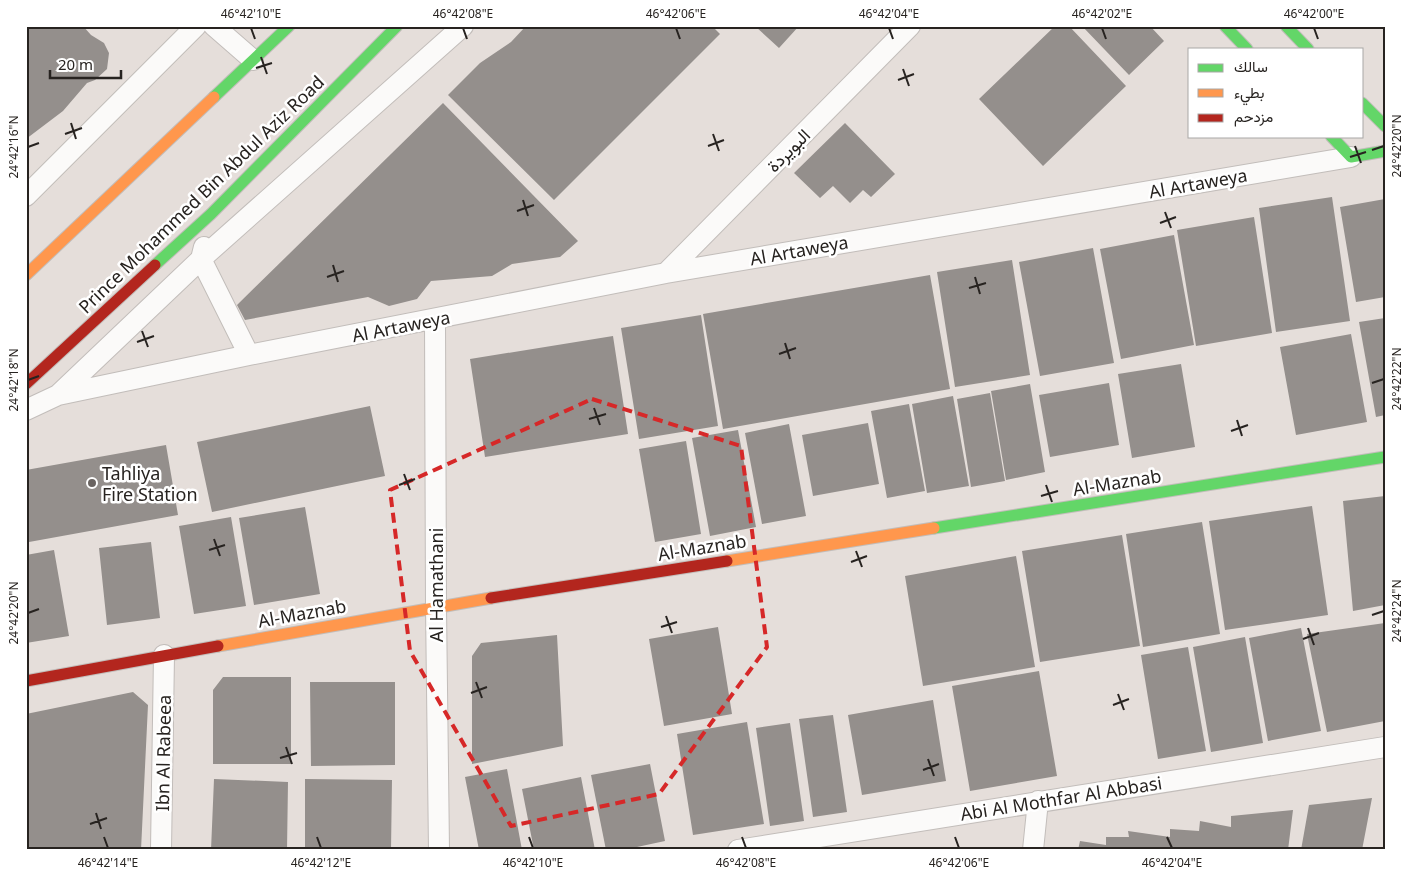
<svg xmlns="http://www.w3.org/2000/svg" width="1411" height="876" font-family="'Noto Sans',Vazirmatn,sans-serif">
	<style>
		.building { fill: #948f8c }
		.lines { fill: none; stroke-linecap: round; stroke-linejoin: round }
		.street-casing { stroke: #c2bdba; stroke-width: 22 }
		.fast-casing { stroke: #c2bdba; stroke-width: 13 }
		.slow-casing { stroke: #c2bdba; stroke-width: 13 }
		.jam-casing { stroke: #c2bdba; stroke-width: 13 }
		.street { stroke: #fbfaf9; stroke-width: 20 }
		.fast { stroke: #63d668; stroke-width: 11 }
		.slow { stroke: #ff974d; stroke-width: 11 }
		.jam { stroke: #b3261e; stroke-width: 11 }
		.marked { fill: none; stroke: #d62828; stroke-width: 4; stroke-dasharray: 10 6; stroke-linejoin: round }
		.ticks { fill: none; stroke: #272320; stroke-width: 2 }
		.poi-dot { fill: #6a6461; stroke: #fff; stroke-width: 2 }
		.labels { text-anchor: middle; dominant-baseline: central; stroke-width: 5; stroke-linejoin: round; paint-order: stroke }
		.street-label { font-size: 18px; fill: #272320; stroke: #fff }
		.poi-label { font-size: 18px; fill: #272320; stroke: #fff; text-anchor: start }
		.neatline { fill: none; stroke: #272320; stroke-width: 2 }
		.ticks-label { font-size: 12px; text-anchor: middle; fill: #272320 }
	</style>
	<rect width="100%" height="100%" fill="#e5deda"/>
	<!-- building -->
	<path class="building" d="M30 26H83L91 35 104 43 109 53 107 69 95 80 87 83 63 111 26 139V29Z
		M526 26H712L720 34 554 200 448 95 480 63 511 42Z
		M755 26H799L779 48Z
		M1055 26H1069L1126 86 1043 166 979 99Z
		M1082 26H1150L1164 41 1129 75Z
		M443 103 578 241 560 257 512 264 492 276 431 281 417 299 389 306 368 297 245 320 237 305Z
		M845 123 895 174 871 197 863 190 850 203 833 186 820 198 794 173Z
		M1332 197 1350 321 1276 332 1259 208Z
		M1385 199V297L1356 302 1340 207Z
		M1254 217 1272 333 1196 346 1177 230Z
		M1174 235 1194 345 1121 359 1100 249Z
		M1093 248 1114 363 1040 376 1019 262Z
		M1012 260 1030 375 955 387 937 272Z
		M930 275 950 389 723 429 703 314Z
		M701 315 718 426 639 439 621 328Z
		M1385 318V415L1376 417 1359 322Z
		M1351 334 1367 422 1296 435 1280 347Z
		M613 336 628 434 485 457 470 359Z
		M1181 364 1195 447 1132 458 1118 374Z
		M1109 383 1119 445 1050 457 1039 395Z
		M1030 384 1045 472 1006 480 991 391Z
		M990 393 1005 481 971 487 957 399Z
		M953 396 969 486 927 493 912 404Z
		M909 404 925 491 887 498 871 411Z
		M370 406 385 476 212 512 197 442Z
		M868 423 879 484 813 496 802 435Z
		M789 424 806 516 762 524 745 433Z
		M738 430 756 527 710 536 692 438Z
		M686 441 701 534 655 542 639 449Z
		M166 445 178 515 29 542 26 530V470Z
		M1385 496V605L1353 611 1343 501Z
		M1312 506 1328 615 1225 630 1209 521Z
		M305 507 320 594 254 605 239 518Z
		M231 517 246 606 194 614 179 526Z
		M1202 522 1220 634 1143 647 1126 534Z
		M1122 535 1140 646 1040 662 1022 551Z
		M151 542 160 618 107 625 99 548Z
		M54 550 69 636 26 643V555Z
		M1016 556 1035 667 923 686 905 576Z
		M1385 623V721L1327 732 1307 634Z
		M718 627 732 714 664 726 649 639Z
		M1301 628 1321 731 1268 741 1249 638Z
		M557 635 563 746 472 764V656L481 643Z
		M1245 637 1263 743 1211 752 1193 647Z
		M1188 647 1206 751 1158 759 1141 655Z
		M1039 671 1057 776 970 791 952 686Z
		M223 677H291V764H213V690Z
		M310 682H395V765L311 766Z
		M133 692 148 705 141 850H26V714Z
		M933 700 946 781 862 795 848 715Z
		M833 715 847 812 813 817 799 719Z
		M747 722 764 824 693 835 677 734Z
		M790 723 804 821 770 826 756 728Z
		M650 764 665 841 623 850H606L591 775Z
		M507 769 522 850H479L465 777Z
		M581 777 595 850H534L522 789Z
		M214 779 288 782 287 850H211Z
		M305 779 392 780 391 850H305Z
		M1372 798 1362 850H1301L1309 805Z
		M1293 810 1288 850H1078L1080 841 1106 845V837H1129L1128 831 1170 837V829L1199 831 1200 821 1231 827V816Z"/>
	<g class="lines">
		<!-- street casing -->
		<g class="street-casing">
			<path id="street" d="M214 26 253 60
				M26 196 196 26
				M666 273 910 26
				M435 319 436 607 439 850
				M249 355 666 273 1351 157
				M58 395 201 259 463 26
				M26 410 58 395 249 355 201 259 204 247
				M161 850 164 655
				M738 850 1385 747
				M1033 850 1038 801"/>
		</g>
		<!-- fast casing -->
		<g class="fast-casing">
			<path id="fast" d="M1225 26 1247 49
				M1286 26 1308 49
				M214 97 289 26
				M1362 103 1385 126
				M1331 136 1351 157 1385 151
				M155 265 211 214 397 26
				M934 528 1385 457"/>
		</g>
		<!-- slow casing -->
		<g class="slow-casing">
			<path id="slow" d="M26 275 214 97
				M727 561 934 528
				M218 646 491 598"/>
		</g>
		<!-- jam casing -->
		<g class="jam-casing">
			<path id="jam" d="M26 384 155 265
				M491 598 727 561
				M26 681 218 646"/>
		</g>
		<!-- street -->
		<use href="#street" class="street"/>
		<!-- fast -->
		<use href="#fast" class="fast"/>
		<!-- slow -->
		<use href="#slow" class="slow"/>
		<!-- jam -->
		<use href="#jam" class="jam"/>
	</g>
	<!-- marked area -->
	<path class="marked" d="M592 399 741 446 767 647 659 794 511 826 410 651 390 490Z"/>
	<!-- ticks -->
	<path class="ticks" d="M251 28 255 39M463 28 467 39M676 28 680 39M889 28 893 39M1102 28 1106 39M1314 28 1318 39M261 57 267 74M256 68 272 63M903 69 909 86M898 80 914 74M71 123 76 139M65 134 82 128M713 134 719 151M708 146 724 140M1355 146 1361 163M28 147 39 143M1372 150 1384 146M1350 157 1366 152M523 200 528 216M517 211 534 205M1165 212 1171 228M1160 223 1176 217M333 265 338 282M327 277 344 271M975 277 980 294M969 288 986 283M142 331 148 347M137 342 154 336M785 343 790 359M779 354 796 348M28 380 39 376M1372 383 1384 379M594 408 600 425M589 419 606 414M1237 420 1242 436M1231 431 1248 425M404 474 410 490M399 485 415 479M1046 485 1052 502M1041 496 1058 491M214 539 220 556M209 550 225 545M856 551 862 567M851 562 867 556M28 613 39 609M1372 615 1384 611M666 616 672 633M661 627 677 622M1308 628 1314 645M1303 639 1319 633M476 682 482 698M471 693 487 687M1118 694 1124 710M1113 705 1129 699M286 747 292 764M280 758 297 753M928 759 934 776M923 770 939 764M96 813 101 829M90 824 107 818M104 837 108 848M317 837 321 848M529 837 533 848M742 837 746 848M955 837 959 848M1167 837 1172 848"/>
	<!-- markers -->
	<circle class="poi-dot" cx="92" cy="483" r="5"/>
	<g class="labels">
		<!-- street labels -->
		<g class="street-label">
			<text transform="translate(788 150) rotate(-45)">البويردة</text>
			<text transform="translate(1198 183) rotate(-10)">Al Artaweya</text>
			<text transform="translate(201 194) rotate(-44)">Prince Mohammed Bin Abdul Aziz Road</text>
			<text transform="translate(799 250) rotate(-10)">Al Artaweya</text>
			<text transform="translate(401 326) rotate(-11)">Al Artaweya</text>
			<text transform="translate(1117 482) rotate(-9)">Al-Maznab</text>
			<text transform="translate(702 547) rotate(-9)">Al-Maznab</text>
			<text transform="translate(436 585) rotate(-90)">Al Hamathani</text>
			<text transform="translate(302 613) rotate(-10)">Al-Maznab</text>
			<text transform="translate(163 753) rotate(-89)">Ibn Al Rabeea</text>
			<text transform="translate(1061 798) rotate(-9)">Abi Al Mothfar Al Abbasi</text>
		</g>
		<!-- poi labels -->
		<g class="poi-label">
			<text x="102" y="473">Tahliya<tspan x="102" dy="21">Fire Station</tspan></text>
		</g>
	</g>
	<!-- border -->
	<rect width="1411" height="876" fill="none" stroke="#ffffff" stroke-width="55"/>
	<!-- legend -->
	<rect x="1188" y="48" width="175" height="90" fill="#ffffff" stroke="#a9a7a6"/>
	<rect x="1198" y="64" width="25" height="8" fill="#63d668" stroke="#a9a7a6"/>
	<text x="1234" y="72" font-size="15" fill="#272320">سالك</text>
	<rect x="1198" y="89" width="25" height="8" fill="#ff974d" stroke="#a9a7a6"/>
	<text x="1234" y="98" font-size="15" fill="#272320">بطيء</text>
	<rect x="1198" y="114" width="25" height="8" fill="#b3261e" stroke="#a9a7a6"/>
	<text x="1234" y="122" font-size="15" fill="#272320">مزدحم</text>
	<!-- scale -->
	<path d="M50 70v8h71v-8" fill="none" stroke="#272320" stroke-width="2.5"/>
	<text x="58" y="70" font-size="15" fill="#272320" stroke="#ffffff" stroke-width="4" paint-order="stroke">20 m</text>
	<rect x="28" y="28" width="1356" height="820" class="neatline"/>
	<g class="ticks-label">
		<text x="251" y="18">46°42'10"E</text>
		<text x="463" y="18">46°42'08"E</text>
		<text x="676" y="18">46°42'06"E</text>
		<text x="889" y="18">46°42'04"E</text>
		<text x="1102" y="18">46°42'02"E</text>
		<text x="1314" y="18">46°42'00"E</text>
		<text transform="translate(1397 146) rotate(-90)" y="4">24°42'20"N</text>
		<text transform="translate(14 147) rotate(-90)" y="4">24°42'16"N</text>
		<text transform="translate(1397 379) rotate(-90)" y="4">24°42'22"N</text>
		<text transform="translate(14 380) rotate(-90)" y="4">24°42'18"N</text>
		<text transform="translate(1397 611) rotate(-90)" y="4">24°42'24"N</text>
		<text transform="translate(14 613) rotate(-90)" y="4">24°42'20"N</text>
		<text x="108" y="867">46°42'14"E</text>
		<text x="321" y="867">46°42'12"E</text>
		<text x="533" y="867">46°42'10"E</text>
		<text x="746" y="867">46°42'08"E</text>
		<text x="959" y="867">46°42'06"E</text>
		<text x="1172" y="867">46°42'04"E</text>
	</g>
</svg>
